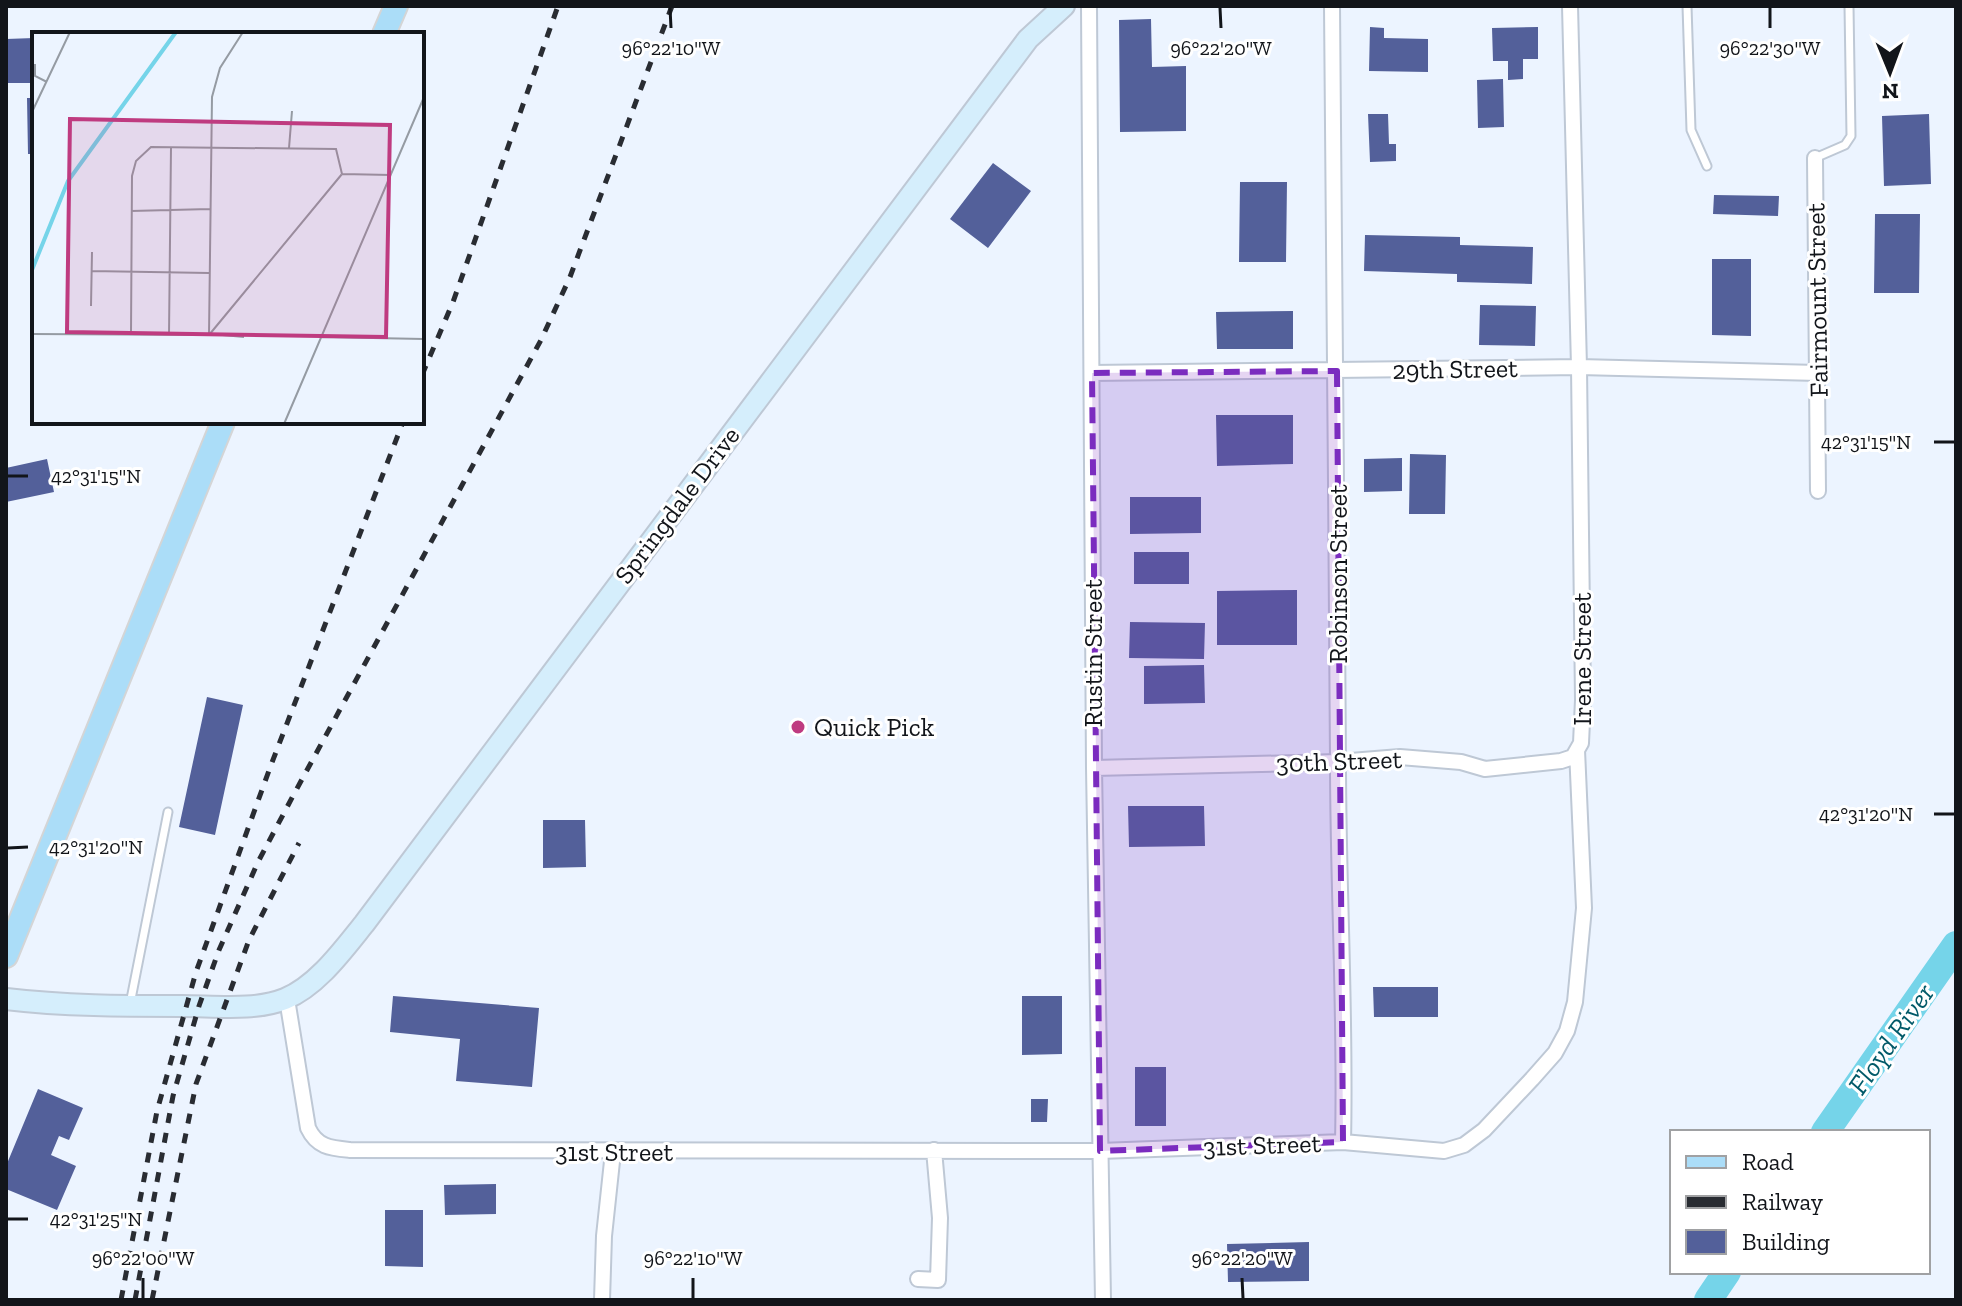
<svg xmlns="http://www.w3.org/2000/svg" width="1962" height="1306" font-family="'Zilla Slab',serif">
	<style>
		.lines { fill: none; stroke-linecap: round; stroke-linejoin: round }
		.river { stroke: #75d4e9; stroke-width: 28 }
		.building { fill: #53609a }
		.lane-casing { stroke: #bec8d5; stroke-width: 11 }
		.street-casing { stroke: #bec8d5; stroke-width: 18 }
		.secondary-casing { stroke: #bec8d5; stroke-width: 24 }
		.primary-casing { stroke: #d4d5d6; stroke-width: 26 }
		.lane { stroke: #fff; stroke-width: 7 }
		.street { stroke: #fff; stroke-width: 14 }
		.secondary { stroke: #d5eefc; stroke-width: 20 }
		.primary { stroke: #abddf8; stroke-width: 22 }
		.rail { stroke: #292c32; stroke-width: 5; stroke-dasharray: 10 10; stroke-linecap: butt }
		.marked { fill: #7b2cbf; fill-opacity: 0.2; stroke: #7b2cbf; stroke-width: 6; stroke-dasharray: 16 10; stroke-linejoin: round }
		.ticks { fill: none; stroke: #12151a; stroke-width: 3 }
		.poi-dot { fill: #bf3b80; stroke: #fff; stroke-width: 3 }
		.labels { text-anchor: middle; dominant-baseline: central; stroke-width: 6; stroke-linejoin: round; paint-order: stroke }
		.street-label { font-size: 26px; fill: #12151a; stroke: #fff }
		.poi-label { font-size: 26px; fill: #12151a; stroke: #fff; text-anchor: start }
		.water-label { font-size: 28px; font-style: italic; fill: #025a69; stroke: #fff }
		.inset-river { fill: none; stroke: #75d4e9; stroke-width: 4 }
		.inset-road { fill: none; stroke: #959ba3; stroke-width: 2 }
		.view { fill: #bf3b80; fill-opacity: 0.15; stroke: #bf3b80; stroke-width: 4 }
		.inset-edge { fill: none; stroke: #12151a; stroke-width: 4 }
		.ticks-label { font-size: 20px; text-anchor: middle; fill: #12151a; stroke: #fff; stroke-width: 6; stroke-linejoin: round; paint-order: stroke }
	</style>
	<rect width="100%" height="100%" fill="#ecf4ff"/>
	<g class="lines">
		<!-- river -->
		<path class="river" d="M1825 1132 1956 945
			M1708 1300 1727 1272"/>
	</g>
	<!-- building -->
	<path class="building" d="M1151 19 1152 67 1186 66V131L1120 132 1119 20Z
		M1370 27 1384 28V38L1428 39V72L1369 71Z
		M1538 27V59H1523V79L1508 80V61H1493L1492 28Z
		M34 38V83H6V39Z
		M1503 79 1504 127 1478 128 1477 80Z
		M27 98H34V154H28Z
		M1368 114H1388L1389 144H1396V161L1370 162Z
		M1929 114 1931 184 1884 186 1882 116Z
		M993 163 1031 191 988 248 950 219Z
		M1240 182H1287L1286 262H1239Z
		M1714 195 1779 196 1778 216 1713 214Z
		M1875 214H1920L1919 293H1874Z
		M1365 235 1460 237V245L1533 247 1532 284 1457 282V274L1364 271Z
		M1712 259H1751V336L1712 335Z
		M1480 305 1536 306 1535 346 1479 345Z
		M1293 311V349H1217L1216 312Z
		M1216 415H1293V464L1217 466Z
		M1410 454 1446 455 1445 514H1409Z
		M1402 458V491L1364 492V459Z
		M47 459 54 492 6 502V468Z
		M1130 497H1201V533L1130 534Z
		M1134 552H1189V584H1134Z
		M1297 590V645H1217V591Z
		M1130 622 1205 623 1204 659 1129 658Z
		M1204 665 1205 703 1144 704V666Z
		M207 697 243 705 215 835 179 827Z
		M1128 806H1204L1205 846 1129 847Z
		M543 820H585L586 867 543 868Z
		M1373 987H1438V1017H1374Z
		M393 996 539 1008 532 1087 456 1081 460 1039 390 1032Z
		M1022 996H1062V1054L1022 1055Z
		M1135 1067H1166V1126H1135Z
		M38 1089 83 1108 69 1140 59 1136 51 1155 76 1166 57 1210 6 1189V1166Z
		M1031 1099H1048L1047 1122H1031Z
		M496 1184V1214L445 1215 444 1185Z
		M385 1210H423V1267L385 1266Z
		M1309 1242V1281L1228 1282 1227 1244Z"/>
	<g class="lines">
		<!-- lane casing -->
		<g class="lane-casing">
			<path id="lane" d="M1687 6 1691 130 1707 166
				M1815 158 1845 145 1851 136 1849 6
				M130 1004 168 812"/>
		</g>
		<!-- street casing -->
		<g class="street-casing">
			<path id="street" d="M1089 6 1094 768 1103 1300
				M1332 6C1335 258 1336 510 1338 762 1338 889 1346 1015 1343 1142
				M1815 158 1818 491
				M1092 373 1579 367 1818 373
				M1094 768 1338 762 1400 757 1461 762 1485 769 1561 761 1573 757 1577 750
				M287 999 308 1128C317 1147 330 1148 350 1150L1100 1151 1343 1142 1444 1151 1464 1145 1484 1130 1532 1079 1555 1053 1567 1031 1575 1002 1584 908 1577 750 1581 743 1583 700 1579 367 1570 6
				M918 1279 938 1280 940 1218 934 1150
				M602 1300 604 1236 613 1152"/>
		</g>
		<!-- secondary casing -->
		<g class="secondary-casing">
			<path id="secondary" d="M6 999C65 1006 123 1006 182 1006 215 1006 255 1011 285 999 317 986 343 950 364 924L1028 39 1064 6"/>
		</g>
		<!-- primary casing -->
		<g class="primary-casing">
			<path id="primary" d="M384 34 396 6
				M6 956 223 422"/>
		</g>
		<!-- lane -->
		<use href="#lane" class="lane"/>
		<!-- street -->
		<use href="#street" class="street"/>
		<!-- secondary -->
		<use href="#secondary" class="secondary"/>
		<!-- primary -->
		<use href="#primary" class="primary"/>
		<!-- rail -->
		<path class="rail" d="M422 375 453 302 558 6
			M121 1300 157 1111 196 972 271 765 403 422
			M135 1300 173 1096 199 1006 219 950 258 862 294 794 541 340 570 277 672 6
			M152 1300 196 1084 249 940 299 843"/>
	</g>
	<!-- marked area -->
	<path class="marked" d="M1337 371 1343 1142 1100 1151 1092 373Z"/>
	<!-- ticks -->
	<path class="ticks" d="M670 8 671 28M1220 8 1221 28M1770 8V28M1934 442H1954M8 476H28M1934 814H1954M8 848 28 847M8 1219H28M143 1278V1298M693 1278V1298M1242 1278 1243 1298"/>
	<!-- markers -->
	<circle class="poi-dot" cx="798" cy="727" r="8"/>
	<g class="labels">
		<!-- street labels -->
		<g class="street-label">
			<text transform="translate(1817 300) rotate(-91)">Fairmount Street</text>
			<text transform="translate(1455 369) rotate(-1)">29th Street</text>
			<text transform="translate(677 505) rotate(-53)">Springdale Drive</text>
			<text transform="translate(1338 574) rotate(-90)">Robinson Street</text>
			<text transform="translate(1093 653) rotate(-90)">Rustin Street</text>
			<text transform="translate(1582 659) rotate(-90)">Irene Street</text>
			<text transform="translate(1339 761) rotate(-2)">30th Street</text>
			<text transform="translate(1262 1145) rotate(-2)">31st Street</text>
			<text x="614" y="1152">31st Street</text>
		</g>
		<!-- poi labels -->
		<g class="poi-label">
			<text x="814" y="727">Quick Pick</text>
		</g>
		<!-- water labels -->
		<g class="water-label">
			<text transform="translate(1891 1039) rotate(-55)">Floyd River</text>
		</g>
	</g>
	<!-- overview -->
	<g transform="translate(32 32)">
		<rect width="392" height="392" fill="#ecf4ff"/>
		<path class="inset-river" d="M0 238 36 149 144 0"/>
		<path class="inset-road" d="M3 32V44L15 50M0 80 38 0M257 116 260 79M310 142 359 143M99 179 178 177M59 239 177 241M59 274 60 220M0 302 177 303M99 302 100 144 104 129 119 115 304 117 310 142M180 302 212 305M137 303 139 115M177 303 180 65 188 36 211 0M177 303 310 142M289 305 392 307M252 392 392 65"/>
		<path class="view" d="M38 87 358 93 354 305 35 300Z"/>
		<rect width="392" height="392" class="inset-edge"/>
	</g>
	<g class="ticks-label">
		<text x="671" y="55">96°22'10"W</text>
		<text x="1221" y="55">96°22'20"W</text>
		<text x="1770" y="55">96°22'30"W</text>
		<text x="1866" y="449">42°31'15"N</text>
		<text x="96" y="483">42°31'15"N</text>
		<text x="1866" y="821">42°31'20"N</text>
		<text x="96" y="854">42°31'20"N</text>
		<text x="96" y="1226">42°31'25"N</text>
		<text x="143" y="1265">96°22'00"W</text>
		<text x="693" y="1265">96°22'10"W</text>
		<text x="1242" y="1265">96°22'20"W</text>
	</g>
	<!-- border -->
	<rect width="1962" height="1306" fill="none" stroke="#12151a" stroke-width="16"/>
	<!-- legend -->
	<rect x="1670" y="1130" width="260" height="144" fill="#ffffff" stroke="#a0a1a3" stroke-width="2"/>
	<rect x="1686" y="1156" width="40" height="12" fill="#abddf8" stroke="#a0a1a3" stroke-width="2"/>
	<text x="1742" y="1170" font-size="24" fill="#12151a">Road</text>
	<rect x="1686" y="1196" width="40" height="12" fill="#292c32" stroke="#a0a1a3" stroke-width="2"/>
	<text x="1742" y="1210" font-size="24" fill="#12151a">Railway</text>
	<rect x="1686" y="1230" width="40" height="24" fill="#53609a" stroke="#a0a1a3" stroke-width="2"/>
	<text x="1742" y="1250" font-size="24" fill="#12151a">Building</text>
	<!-- north arrow -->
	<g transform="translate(1890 72) rotate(179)" stroke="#ffffff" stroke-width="6" paint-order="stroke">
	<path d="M0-6L14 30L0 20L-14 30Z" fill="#12151a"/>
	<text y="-12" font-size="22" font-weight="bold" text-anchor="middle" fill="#12151a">N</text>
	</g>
</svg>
